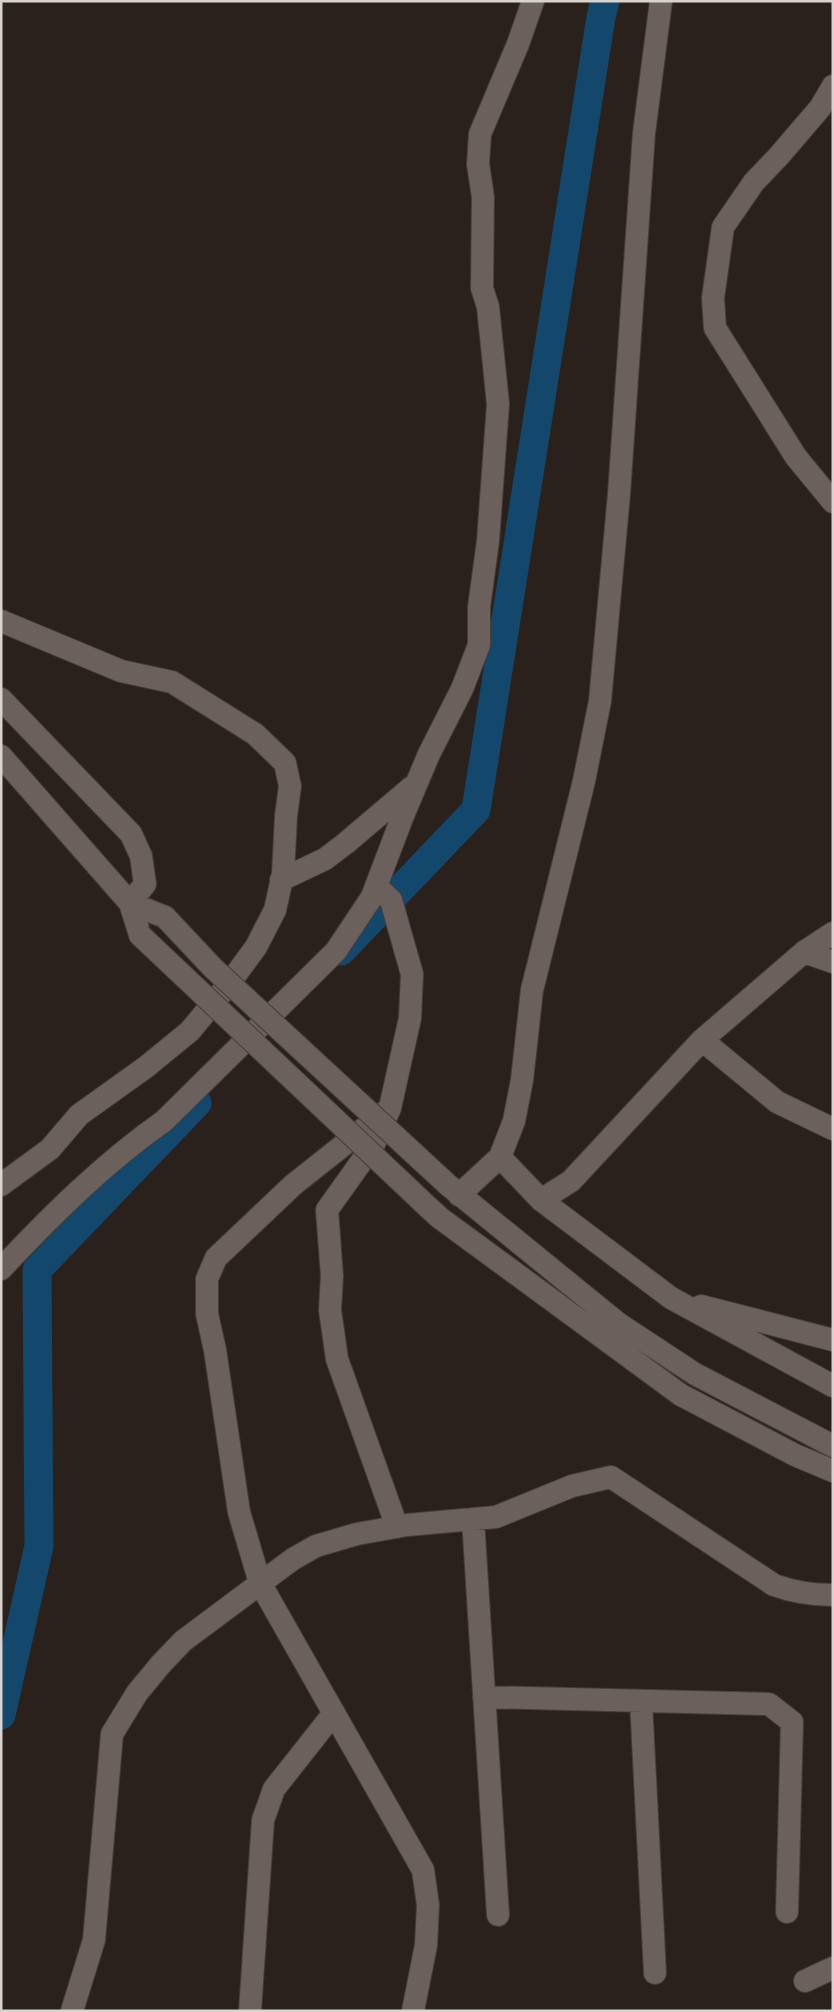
<svg xmlns="http://www.w3.org/2000/svg" width="834" height="2012" font-family="'Space Grotesk',sans-serif">
	<style>
		.lines { fill: none; stroke-linecap: round; stroke-linejoin: round }
		.river { stroke: #14476c; stroke-width: 29 }
		.minor-casing { stroke: #463e3b; stroke-width: 24 }
		.minor { stroke: #6b605b; stroke-width: 22 }
		.minor-bridge-casing { stroke: #463e3b; stroke-width: 24; stroke-linecap: butt }
		.minor-bridge { stroke: #6b605b; stroke-width: 22 }
	</style>
	<rect width="100%" height="100%" fill="#2a211d"/>
	<g class="lines">
		<!-- river -->
		<path class="river" d="M341 951 476 810 601 17 605 1
			M1 1715 39 1546 37 1270 197 1103"/>
		<!-- minor casing -->
		<g class="minor-casing">
			<path id="minor" d="M833 86 820 108 778 157 754 182 723 227 713 298 715 328 796 457 833 502
				M1 621 121 671 172 682 255 734 285 763 290 786 286 816 283 874 275 910 256 947 228 985 190 1031 146 1067 79 1115 50 1149 1 1185
				M1 699 131 834 141 856 145 884 130 903 1 756
				M281 880 325 859 346 843 412 787
				M376 886 391 900 412 974 410 1018 390 1108 374 1144 327 1210 332 1276 330 1310 337 1359 397 1527
				M140 935 130 903 165 917
				M804 952 833 962
				M702 1040 777 1102 833 1129
				M390 1108 293 1185 216 1258 207 1279V1314L215 1350 239 1512 260 1583 423 1870 428 1905 426 1945 413 2011
				M500 1157 541 1200 671 1298 833 1386
				M448 1185 619 1324 695 1374 833 1446
				M459 1195 500 1157 514 1121 522 1080 532 990 584 781 600 701 619 494 644 133 661 1
				M541 1200 571 1181 702 1040 804 952 833 933
				M429 1208 440 1218 681 1395 795 1455 833 1471
				M1 1269C51 1216 104 1163 164 1121L336 951 372 897 402 818 429 754 462 689 479 645V607L488 541 498 404 488 307 482 288 483 197 478 164 480 134 518 44 533 1
				M701 1306 833 1340
				M473 1519 498 1915
				M484 1697 769 1704 792 1722 787 1912
				M641 1701 655 1973
				M805 1981 833 1968
				M72 2011 94 1940 112 1734 137 1693 161 1664 183 1641 293 1559 316 1546 357 1534 407 1525 496 1517 572 1486 611 1477 774 1585C793 1592 812 1595 833 1595
				M250 2011 263 1820 274 1789 334 1713"/>
		</g>
		<!-- minor -->
		<use href="#minor" class="minor"/>
		<!-- minor-bridge casing -->
		<g class="minor-bridge-casing">
			<path id="minor-bridge" d="M165 917 213 968 447 1184
				M140 935 429 1208"/>
		</g>
		<!-- minor-bridge -->
		<use href="#minor-bridge" class="minor-bridge"/>
	</g>
	<!-- border -->
	<rect width="834" height="2012" fill="none" stroke="#d9d3d0" stroke-width="5"/>
</svg>
